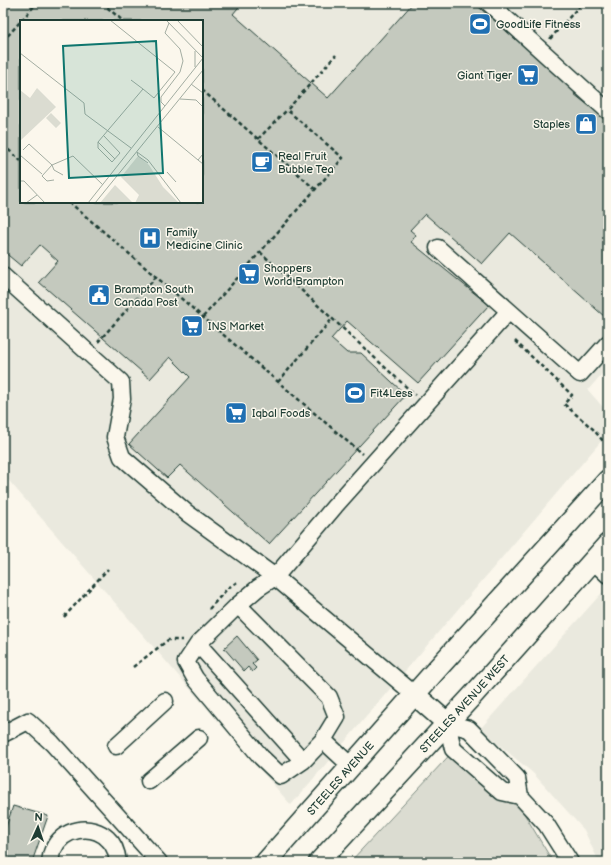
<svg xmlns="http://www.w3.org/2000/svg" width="611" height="865" font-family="'Balsamiq Sans',sans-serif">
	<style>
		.built { fill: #eae9de; fill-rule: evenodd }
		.green { fill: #dbdcd1; stroke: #7d8c82 }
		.building { fill: #c4c9be; stroke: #1f3d34; fill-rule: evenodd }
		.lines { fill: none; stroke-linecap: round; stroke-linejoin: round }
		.minor-casing { stroke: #1f3d34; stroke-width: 19 }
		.major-casing { stroke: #1f3d34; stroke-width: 23 }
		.path { stroke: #1f3d34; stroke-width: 2.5; stroke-dasharray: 4 3; stroke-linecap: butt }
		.minor { stroke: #fbf7ec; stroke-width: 16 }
		.major { stroke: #fbf7ec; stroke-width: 20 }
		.labels { text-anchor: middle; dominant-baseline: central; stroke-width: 3; stroke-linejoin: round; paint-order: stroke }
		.poi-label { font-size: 11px; fill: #1f3d34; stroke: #fbf7ec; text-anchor: start }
		.street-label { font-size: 11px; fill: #1f3d34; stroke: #fbf7ec }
		.inset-road { fill: none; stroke: #a3ada2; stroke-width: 1 }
		.view { fill: #0f766e; fill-opacity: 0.15; stroke: #0f766e; stroke-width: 2 }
		.inset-edge { fill: none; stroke: #1f3d34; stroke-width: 2 }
	</style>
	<rect width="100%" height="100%" fill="#fbf7ec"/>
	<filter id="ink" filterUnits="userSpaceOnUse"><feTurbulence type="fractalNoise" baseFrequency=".025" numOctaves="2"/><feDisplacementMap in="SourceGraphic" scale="8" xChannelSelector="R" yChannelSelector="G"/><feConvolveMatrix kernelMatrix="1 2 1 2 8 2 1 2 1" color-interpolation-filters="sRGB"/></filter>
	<g filter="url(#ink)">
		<!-- built -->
		<path class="built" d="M3 3H608V367L588 390 608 413V433L291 805 3 474ZM21 21H202V202H21Z
			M608 586V862H599L584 830 533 773 480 729Z"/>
		<!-- green -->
		<path class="green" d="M457 747 522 810 553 862H350Z"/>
		<!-- building -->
		<path class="building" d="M3 3H242L233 14 328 98 413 3H474L576 91 574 94 608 121V313L605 317 510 233 482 264 425 214 410 230 416 235 411 242 489 305 418 383 347 321 331 339 347 353H361L406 395 269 544 180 465 167 478 129 444 190 377 170 357 150 379 39 282 58 261 40 245 21 266 3 251ZM21 21H202V202H21Z
			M237 636 257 660 252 664 256 668 252 672 248 667 244 671 224 648Z
			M13 806 48 816 32 862H3V836Z"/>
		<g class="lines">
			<!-- minor casing -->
			<g class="minor-casing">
				<path id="minor" d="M489 3 608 111
					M438 248 509 311
					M3 276 121 382 122 399 115 437 122 457 187 513 275 577 414 694
					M593 561 608 575
					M238 605 329 697 337 717 323 740 303 761 281 776 261 757 195 678 186 662 198 644 238 605 258 588 275 577 335 506 509 311 580 374 608 343
					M198 644 303 761
					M3 734 28 721 52 743 159 862
					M323 740 351 766
					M116 746 165 701
					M149 781 199 738
					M520 796 502 792 453 749 447 723 469 729 517 778 520 796 546 824 570 862
					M50 862C51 858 51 853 53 850 62 828 92 823 108 839 115 845 117 854 118 862"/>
			</g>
			<!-- major casing -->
			<g class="major-casing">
				<g id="major">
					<path d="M414 694 447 723"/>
					<path id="s1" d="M266 862 437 669 608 480"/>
					<path id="s2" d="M319 862 474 694 608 544"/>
				</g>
			</g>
			<!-- path -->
			<path class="path" d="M102 3 123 21
				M550 39 582 3
				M3 41 37 3
				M202 90 316 190
				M258 139 287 110
				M3 145 21 161
				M69 202 362 454
				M260 252 415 395
				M203 317 343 158 287 110 336 55
				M515 341 572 395 564 404 593 429 608 447
				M98 342 156 277
				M278 382 332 319
				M209 609 228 588 239 581
				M64 617 108 569
				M133 667 168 640H182"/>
			<!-- minor -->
			<use href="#minor" class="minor"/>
			<!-- major -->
			<use href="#major" class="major"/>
		</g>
	</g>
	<!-- icons -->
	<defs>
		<g id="stadium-square" transform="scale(1.15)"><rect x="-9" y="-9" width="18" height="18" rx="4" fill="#1f6fb2" stroke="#fbf7ec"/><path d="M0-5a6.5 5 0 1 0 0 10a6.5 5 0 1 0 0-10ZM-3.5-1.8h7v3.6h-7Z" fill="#fff"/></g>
		<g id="supermarket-square" transform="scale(1.15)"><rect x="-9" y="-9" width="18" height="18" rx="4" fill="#1f6fb2" stroke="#fbf7ec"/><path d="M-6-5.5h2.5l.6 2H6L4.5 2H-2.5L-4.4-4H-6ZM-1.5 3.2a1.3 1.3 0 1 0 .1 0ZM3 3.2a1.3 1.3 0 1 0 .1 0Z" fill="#fff"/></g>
		<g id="shop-square" transform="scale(1.15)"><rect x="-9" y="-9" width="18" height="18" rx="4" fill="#1f6fb2" stroke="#fbf7ec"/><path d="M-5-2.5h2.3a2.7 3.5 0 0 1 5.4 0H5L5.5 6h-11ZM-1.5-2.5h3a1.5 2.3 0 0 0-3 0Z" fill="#fff"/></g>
		<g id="cafe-square" transform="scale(1.15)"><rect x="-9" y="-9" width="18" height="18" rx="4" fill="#1f6fb2" stroke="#fbf7ec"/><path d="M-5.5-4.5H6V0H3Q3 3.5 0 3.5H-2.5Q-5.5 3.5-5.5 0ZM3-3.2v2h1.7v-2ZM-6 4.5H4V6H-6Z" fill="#fff"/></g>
		<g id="hospital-square" transform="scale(1.15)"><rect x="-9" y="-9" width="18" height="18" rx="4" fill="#1f6fb2" stroke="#fbf7ec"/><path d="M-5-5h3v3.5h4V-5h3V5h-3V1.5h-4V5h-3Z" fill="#fff"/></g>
		<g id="civic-square" transform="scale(1.15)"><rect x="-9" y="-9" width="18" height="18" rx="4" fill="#1f6fb2" stroke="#fbf7ec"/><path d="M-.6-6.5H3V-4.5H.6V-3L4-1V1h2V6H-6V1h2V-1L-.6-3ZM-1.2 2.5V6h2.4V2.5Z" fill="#fff"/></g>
	</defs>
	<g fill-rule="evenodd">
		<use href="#stadium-square" x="480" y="24"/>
		<use href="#supermarket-square" x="528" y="75"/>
		<use href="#shop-square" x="586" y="124"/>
		<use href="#cafe-square" x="262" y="162"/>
		<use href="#hospital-square" x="150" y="238"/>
		<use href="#supermarket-square" x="249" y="274"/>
		<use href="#civic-square" x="99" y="295"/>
		<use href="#supermarket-square" x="192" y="326"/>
		<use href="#stadium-square" x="355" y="393"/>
		<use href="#supermarket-square" x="236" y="413"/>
	</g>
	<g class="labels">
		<!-- poi labels -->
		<g class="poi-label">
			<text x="496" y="24">GoodLife Fitness</text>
			<text x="512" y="75" text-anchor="end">Giant Tiger</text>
			<text x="570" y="124" text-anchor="end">Staples</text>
			<text x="278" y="156">Real Fruit<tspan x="278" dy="13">Bubble Tea</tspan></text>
			<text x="166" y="232">Family<tspan x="166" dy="13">Medicine Clinic</tspan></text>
			<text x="264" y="268">Shoppers<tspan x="264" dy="13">World Brampton</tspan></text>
			<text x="114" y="289">Brampton South<tspan x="114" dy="13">Canada Post</tspan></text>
			<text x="208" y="326">INS Market</text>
			<text x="370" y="393">Fit4Less</text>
			<text x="252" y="413">Iqbal Foods</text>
		</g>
		<!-- street labels -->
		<g class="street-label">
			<text stroke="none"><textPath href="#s2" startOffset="215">STEELES AVENUE WEST</textPath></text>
			<text stroke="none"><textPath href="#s1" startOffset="112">STEELES AVENUE</textPath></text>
		</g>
	</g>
	<!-- overview -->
	<g transform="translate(20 20)">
		<rect width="183" height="183" fill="#fbf7ec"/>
		<path d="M17 68 36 87 1 120 0 70 10 78ZM31 93 41 103 36 108 26 98ZM118 136 129 145 143 167 159 183H115L119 175 101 157ZM95 165 113 183H80Z" fill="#dbdcd1"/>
		<path class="inset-road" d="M146 0 183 38M157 0 183 27M0 33 64 83 65 94 111 128M175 47V31M111 60 123 69M171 64 183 73M160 79 176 80 183 87M145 86 141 82V77L160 52 163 41 160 29 145 13 149 3M138 107 178 140M84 116 100 133 92 142 78 128V122L123 69 134 78 155 52 90 0M78 122 95 139M3 130 9 124 32 145 53 136 83 165M117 132 128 140 161 183M117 132 118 136 128 143M183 134 178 140 183 144M0 135 22 154M147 152 156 162M34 160 27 161 22 156 32 145 34 150 43 155M0 161H4L25 183M6 183 17 175M68 183 183 38M75 183 183 50"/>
		<path class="view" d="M136 21 143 153 49 158 43 26Z"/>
		<rect width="183" height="183" class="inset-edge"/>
	</g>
	<!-- margin -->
	<rect width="611" height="865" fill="none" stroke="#fbf7ec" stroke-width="16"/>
	<rect x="8" y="8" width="595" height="849" fill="none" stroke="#1f3d34" stroke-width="1.5" filter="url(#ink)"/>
	<!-- north arrow -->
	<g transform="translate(38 827) rotate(3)" stroke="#fbf7ec" stroke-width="3" paint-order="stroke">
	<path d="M0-3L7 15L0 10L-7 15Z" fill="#1f3d34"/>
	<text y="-6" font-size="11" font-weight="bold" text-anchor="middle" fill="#1f3d34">N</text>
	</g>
</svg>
